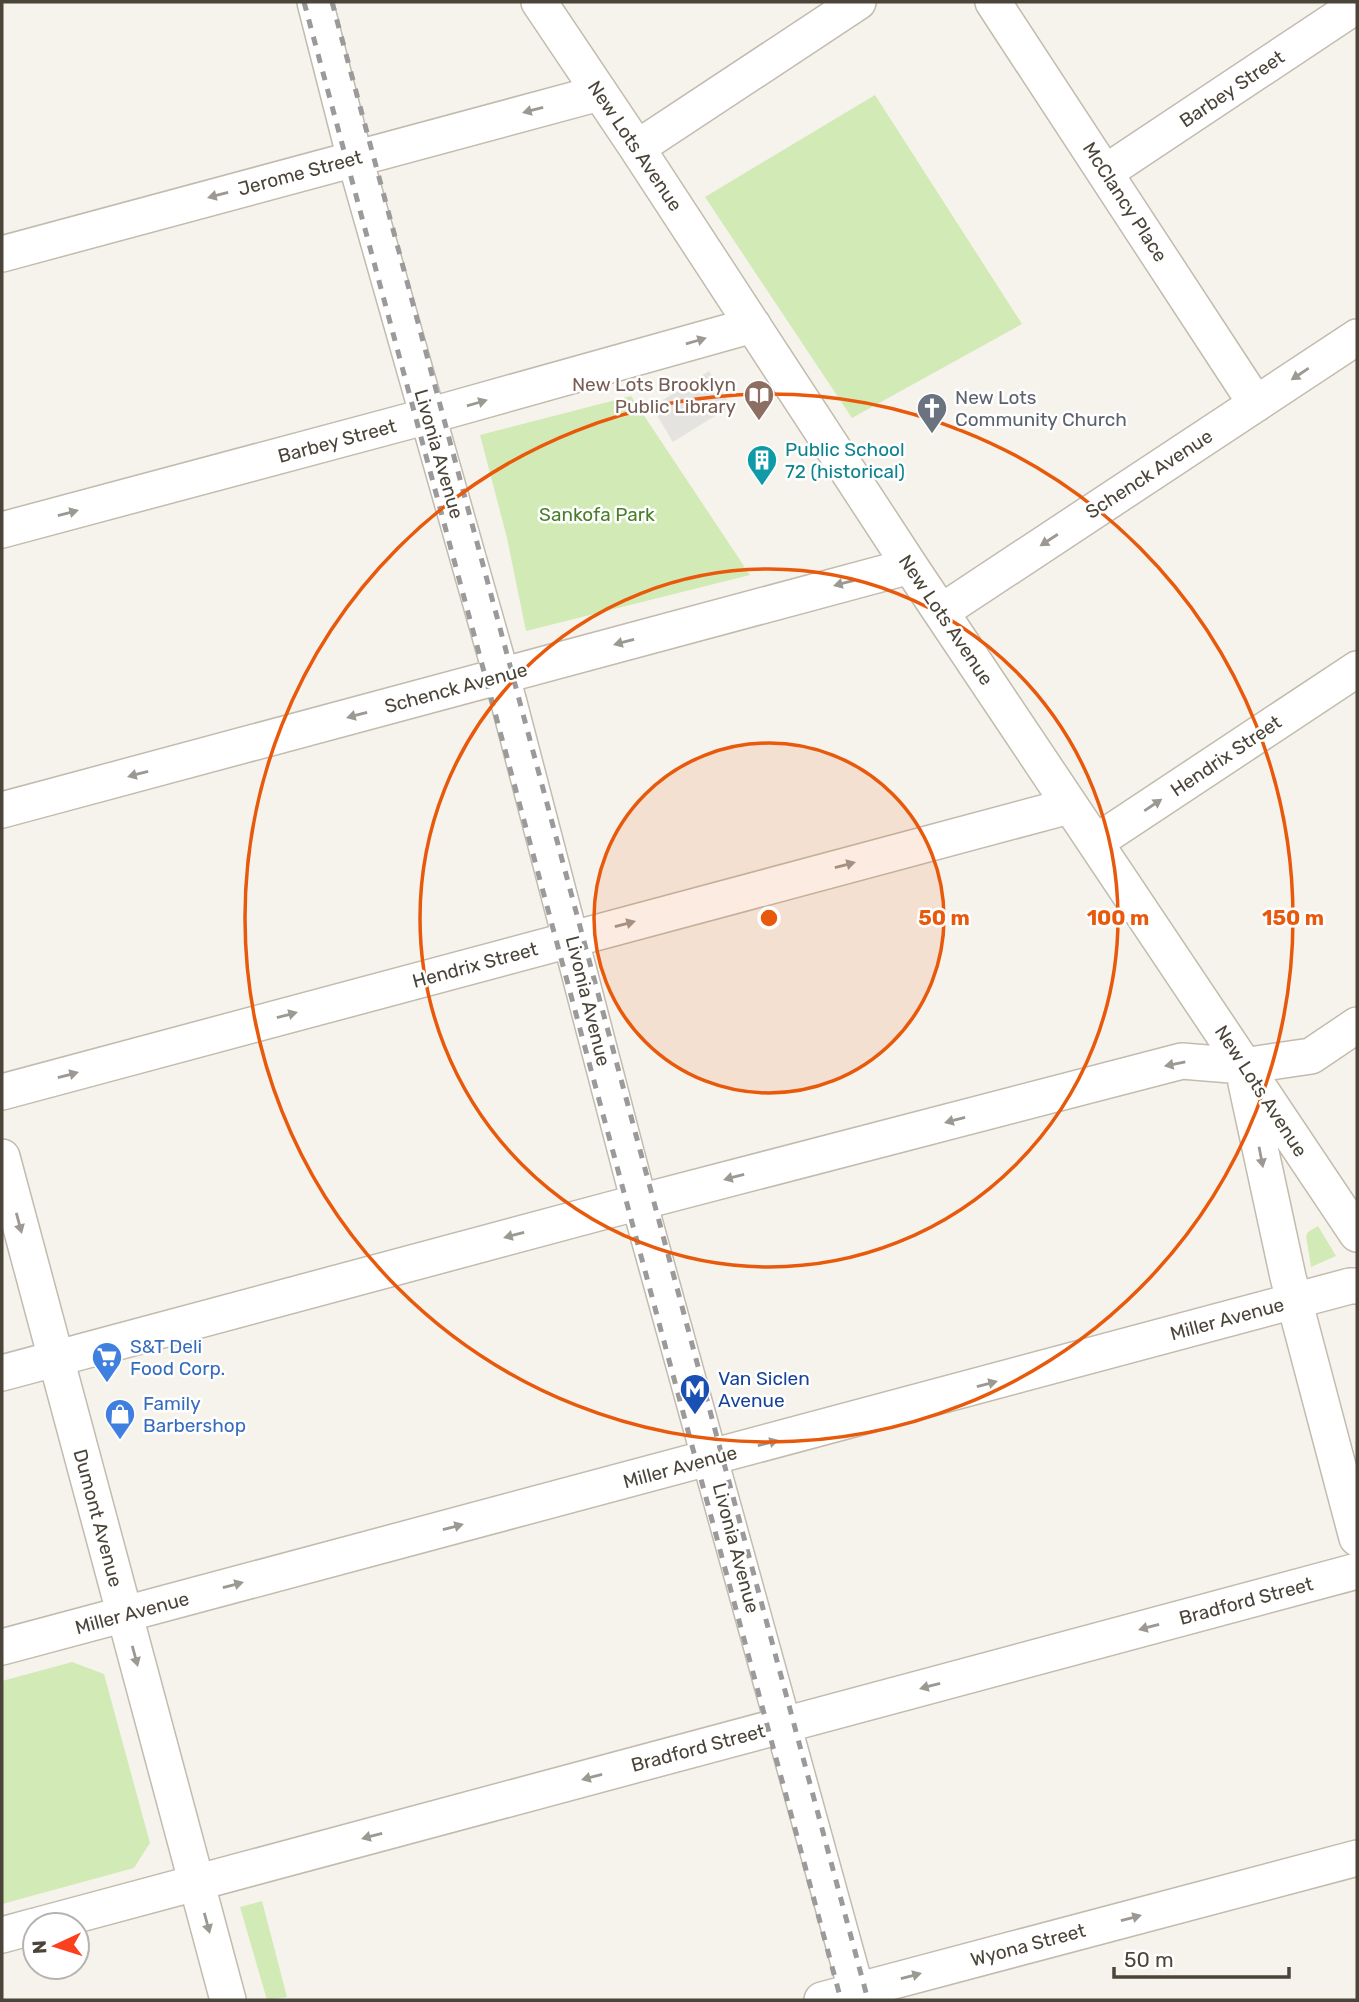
<svg xmlns="http://www.w3.org/2000/svg" width="1359" height="2002" font-family="Rubik,sans-serif">
	<style>
		.green { fill: #d2eab5 }
		.parking { fill: #e5e3e0 }
		.lines { fill: none; stroke-linecap: round; stroke-linejoin: round }
		.minor-casing { stroke: #c2bbae; stroke-width: 38 }
		.minor { stroke: #fff; stroke-width: 35 }
		.rail { stroke: #9a9a9a; stroke-width: 5; stroke-dasharray: 9 9; stroke-linecap: butt }
		.oneway { fill: #9c9892 }
		.ring { fill: none; stroke: #e8590c; stroke-width: 3.5 }
		.labels { text-anchor: middle; dominant-baseline: central; stroke-width: 5; stroke-linejoin: round; paint-order: stroke }
		.street-label { font-size: 19px; fill: #4b4439; stroke: #fff }
		.education-label { font-size: 19px; fill: #785e54; stroke: #fff; text-anchor: end }
		.worship-label { font-size: 19px; fill: #5b616d; stroke: #fff; text-anchor: start }
		.culture-label { font-size: 19px; fill: #0d838f; stroke: #fff; text-anchor: start }
		.park-label { font-size: 19px; fill: #4a7f2a; stroke: #fff }
		.shop-label { font-size: 19px; fill: #366cbe; stroke: #fff; text-anchor: start }
		.transit-label { font-size: 19px; fill: #164399; stroke: #fff; text-anchor: start }
		.centre { fill: #e8590c; stroke: #fff; stroke-width: 3.5 }
		.ring-label { font-size: 21px; text-anchor: middle; font-weight: bold; fill: #e8590c; stroke: #fff; stroke-width: 5; stroke-linejoin: round; paint-order: stroke }
	</style>
	<rect width="100%" height="100%" fill="#f6f3ec"/>
	<!-- green -->
	<path class="green" d="M875 95 1022 324 852 418 705 197Z
		M631 396 750 575 526 631 507 538 480 435Z
		M1318 1226 1336 1256 1311 1267 1306 1236 1308 1232Z
		M72 1662 104 1674 150 1843 134 1868 2 1904V1681Z
		M262 1901 287 1997 267 2000 240 1907Z"/>
	<!-- parking -->
	<path class="parking" d="M709 371 731 406 673 442 652 407Z"/>
	<g class="lines">
		<!-- minor casing -->
		<g class="minor-casing">
			<path id="minor" d="M315 2 355 159 508 699 639 1202 859 2000
				M539 2 637 148 910 566 1357 1234
				M993 2 1256 404
				M637 148 858 2
				M1106 172 1357 5
				M2 254 599 93
				M2 530 428 416 753 325
				M941 612 1357 337
				M2 810 910 566
				M1096 842 1357 669
				M1246 1083 1288 1277 1357 1538
				M2 1092 1069 806
				M2 1157 228 2000
				M2 1373 613 1209 1182 1061 1243 1066 1311 1056 1357 1025
				M2 1647 1350 1286H1357
				M39 1925 1357 1571
				M2 1935 35 1926
				M822 2000 1357 1858"/>
		</g>
		<!-- minor -->
		<use href="#minor" class="minor"/>
		<!-- rail -->
		<path class="rail" d="M304 2 841 2000
			M332 2 868 2000"/>
	</g>
	<!-- one-way arrows -->
	<defs><path id="oneway-solid" d="M-6-.8H1V-3.2L6.5 0L1 3.2V.8H-6Z" transform="scale(1.75)"/></defs>
	<g class="oneway">
		<use href="#oneway-solid" transform="translate(533 110) rotate(165)"/>
		<use href="#oneway-solid" transform="translate(218 195) rotate(165)"/>
		<use href="#oneway-solid" transform="translate(696 341) rotate(-16)"/>
		<use href="#oneway-solid" transform="translate(1300 374) rotate(146)"/>
		<use href="#oneway-solid" transform="translate(477 403) rotate(-16)"/>
		<use href="#oneway-solid" transform="translate(68 513) rotate(-15)"/>
		<use href="#oneway-solid" transform="translate(1049 540) rotate(147)"/>
		<use href="#oneway-solid" transform="translate(844 583) rotate(165)"/>
		<use href="#oneway-solid" transform="translate(624 642) rotate(165)"/>
		<use href="#oneway-solid" transform="translate(357 715) rotate(165)"/>
		<use href="#oneway-solid" transform="translate(138 774) rotate(165)"/>
		<use href="#oneway-solid" transform="translate(1153 805) rotate(-34)"/>
		<use href="#oneway-solid" transform="translate(845 865) rotate(-15)"/>
		<use href="#oneway-solid" transform="translate(625 924) rotate(-15)"/>
		<use href="#oneway-solid" transform="translate(287 1015) rotate(-15)"/>
		<use href="#oneway-solid" transform="translate(1175 1064) rotate(169)"/>
		<use href="#oneway-solid" transform="translate(68 1075) rotate(-15)"/>
		<use href="#oneway-solid" transform="translate(955 1120) rotate(165)"/>
		<use href="#oneway-solid" transform="translate(1261 1157) rotate(79)"/>
		<use href="#oneway-solid" transform="translate(734 1177) rotate(165)"/>
		<use href="#oneway-solid" transform="translate(19 1223) rotate(75)"/>
		<use href="#oneway-solid" transform="translate(514 1235) rotate(165)"/>
		<use href="#oneway-solid" transform="translate(987 1384) rotate(-15)"/>
		<use href="#oneway-solid" transform="translate(768 1443) rotate(-15)"/>
		<use href="#oneway-solid" transform="translate(453 1527) rotate(-15)"/>
		<use href="#oneway-solid" transform="translate(233 1585) rotate(-15)"/>
		<use href="#oneway-solid" transform="translate(1149 1627) rotate(165)"/>
		<use href="#oneway-solid" transform="translate(135 1656) rotate(75)"/>
		<use href="#oneway-solid" transform="translate(930 1686) rotate(165)"/>
		<use href="#oneway-solid" transform="translate(592 1777) rotate(165)"/>
		<use href="#oneway-solid" transform="translate(372 1836) rotate(165)"/>
		<use href="#oneway-solid" transform="translate(1131 1918) rotate(-15)"/>
		<use href="#oneway-solid" transform="translate(207 1923) rotate(75)"/>
		<use href="#oneway-solid" transform="translate(911 1976) rotate(-15)"/>
	</g>
	<!-- distance rings -->
	<circle cx="769" cy="918" r="175" fill="#e8590c" fill-opacity=".12"/>
	<g class="ring">
		<circle cx="769" cy="918" r="175"/>
		<circle cx="769" cy="918" r="349"/>
		<circle cx="769" cy="918" r="524"/>
	</g>
	<!-- icons -->
	<defs>
		<g id="library-pin" transform="scale(1.575)"><path d="M0 17L-7.5 6A9.5 9.5 0 1 1 7.5 6Z" fill="#8d6e63" stroke="#fff"/><path d="M-6-4Q-3-5.5-.7-3.5V5Q-3 3-6 4ZM6-4Q3-5.5 .7-3.5V5Q3 3 6 4Z" fill="#fff"/></g>
		<g id="church-pin" transform="scale(1.575)"><path d="M0 17L-7.5 6A9.5 9.5 0 1 1 7.5 6Z" fill="#6b7280" stroke="#fff"/><path d="M-1.2-6h2.4v3.5h3.3v2.4h-3.3V6h-2.4V-.1h-3.3v-2.4h3.3Z" fill="#fff"/></g>
		<g id="building-pin" transform="scale(1.575)"><path d="M0 17L-7.5 6A9.5 9.5 0 1 1 7.5 6Z" fill="#0f9aa8" stroke="#fff"/><path d="M-4-6H4V6H1V3H-1V6H-4ZM-2.5-4.3h1.7v1.8h-1.7ZM.8-4.3h1.7v1.8H.8ZM-2.5-1h1.7V.8h-1.7ZM.8-1h1.7V.8H.8Z" fill="#fff"/></g>
		<g id="supermarket-pin" transform="scale(1.575)"><path d="M0 17L-7.5 6A9.5 9.5 0 1 1 7.5 6Z" fill="#3f7fe0" stroke="#fff"/><path d="M-6-5.5h2.5l.6 2H6L4.5 2H-2.5L-4.4-4H-6ZM-1.5 3.2a1.3 1.3 0 1 0 .1 0ZM3 3.2a1.3 1.3 0 1 0 .1 0Z" fill="#fff"/></g>
		<g id="metro-pin" transform="scale(1.575)"><path d="M0 17L-7.5 6A9.5 9.5 0 1 1 7.5 6Z" fill="#1a4fb4" stroke="#fff"/><path d="M-5.5 5V-5H-3L0 0L3-5H5.5V5H3V-.5L0 4L-3-.5V5Z" fill="#fff"/></g>
		<g id="shop-pin" transform="scale(1.575)"><path d="M0 17L-7.5 6A9.5 9.5 0 1 1 7.5 6Z" fill="#3f7fe0" stroke="#fff"/><path d="M-5-2.5h2.3a2.7 3.5 0 0 1 5.4 0H5L5.5 6h-11ZM-1.5-2.5h3a1.5 2.3 0 0 0-3 0Z" fill="#fff"/></g>
	</defs>
	<g fill-rule="evenodd">
		<use href="#library-pin" x="759" y="395"/>
		<use href="#church-pin" x="932" y="408"/>
		<use href="#building-pin" x="762" y="460"/>
		<use href="#supermarket-pin" x="107" y="1357"/>
		<use href="#metro-pin" x="695" y="1389"/>
		<use href="#shop-pin" x="120" y="1414"/>
	</g>
	<g class="labels">
		<!-- street labels -->
		<g class="street-label">
			<text transform="translate(1232 89) rotate(-34)">Barbey Street</text>
			<text transform="translate(635 146) rotate(56)">New Lots Avenue</text>
			<text transform="translate(300 173) rotate(-15)">Jerome Street</text>
			<text transform="translate(1125 202) rotate(57)">McClancy Place</text>
			<text transform="translate(337 441) rotate(-15)">Barbey Street</text>
			<text transform="translate(439 454) rotate(74)">Livonia Avenue</text>
			<text transform="translate(1149 474) rotate(-33)">Schenck Avenue</text>
			<text transform="translate(946 620) rotate(56)">New Lots Avenue</text>
			<text transform="translate(456 688) rotate(-15)">Schenck Avenue</text>
			<text transform="translate(1226 756) rotate(-34)">Hendrix Street</text>
			<text transform="translate(475 965) rotate(-15)">Hendrix Street</text>
			<text transform="translate(588 1001) rotate(76)">Livonia Avenue</text>
			<text transform="translate(1261 1091) rotate(57)">New Lots Avenue</text>
			<text transform="translate(1227 1319) rotate(-15)">Miller Avenue</text>
			<text transform="translate(680 1467) rotate(-15)">Miller Avenue</text>
			<text transform="translate(98 1518) rotate(75)">Dumont Avenue</text>
			<text transform="translate(736 1548) rotate(75)">Livonia Avenue</text>
			<text transform="translate(1246 1601) rotate(-15)">Bradford Street</text>
			<text transform="translate(132 1613) rotate(-15)">Miller Avenue</text>
			<text transform="translate(698 1748) rotate(-15)">Bradford Street</text>
			<text transform="translate(1028 1945) rotate(-15)">Wyona Street</text>
		</g>
		<!-- education labels -->
		<g class="education-label">
			<text x="736" y="384">New Lots Brooklyn<tspan x="736" dy="22">Public Library</tspan></text>
		</g>
		<!-- worship labels -->
		<g class="worship-label">
			<text x="955" y="397">New Lots<tspan x="955" dy="22">Community Church</tspan></text>
		</g>
		<!-- culture labels -->
		<g class="culture-label">
			<text x="785" y="449">Public School<tspan x="785" dy="22">72 (historical)</tspan></text>
		</g>
		<!-- park labels -->
		<g class="park-label">
			<text x="597" y="514">Sankofa Park</text>
		</g>
		<!-- shop labels -->
		<g class="shop-label">
			<text x="130" y="1346">S&amp;T Deli<tspan x="130" dy="22">Food Corp.</tspan></text>
			<text x="143" y="1403">Family<tspan x="143" dy="22">Barbershop</tspan></text>
		</g>
		<!-- transit labels -->
		<g class="transit-label">
			<text x="718" y="1378">Van Siclen<tspan x="718" dy="22">Avenue</tspan></text>
		</g>
	</g>
	<circle cx="769" cy="918" r="10" class="centre"/>
	<g class="ring-label">
		<text x="944" y="925">50 m</text>
		<text x="1118" y="925">100 m</text>
		<text x="1293" y="925">150 m</text>
	</g>
	<!-- border -->
	<rect width="1359" height="2002" fill="none" stroke="#4b4439" stroke-width="7"/>
	<!-- north arrow -->
	<g transform="translate(56 1946) rotate(266)"><circle r="33" fill="#ffffff" stroke="#b7b4b0" stroke-width="2"/>
	<path d="M0-5L12 26L0 18L-12 26Z" fill="#fc3f1d"/>
	<text y="-10" font-size="19" font-weight="bold" text-anchor="middle" fill="#4b4439">N</text>
	</g>
	<!-- scale -->
	<path d="M1114 1967v10h175v-10" fill="none" stroke="#4b4439" stroke-width="3.5"/>
	<text x="1124" y="1967" font-size="21" fill="#4b4439" stroke="#ffffff" stroke-width="5" paint-order="stroke">50 m</text>
</svg>
